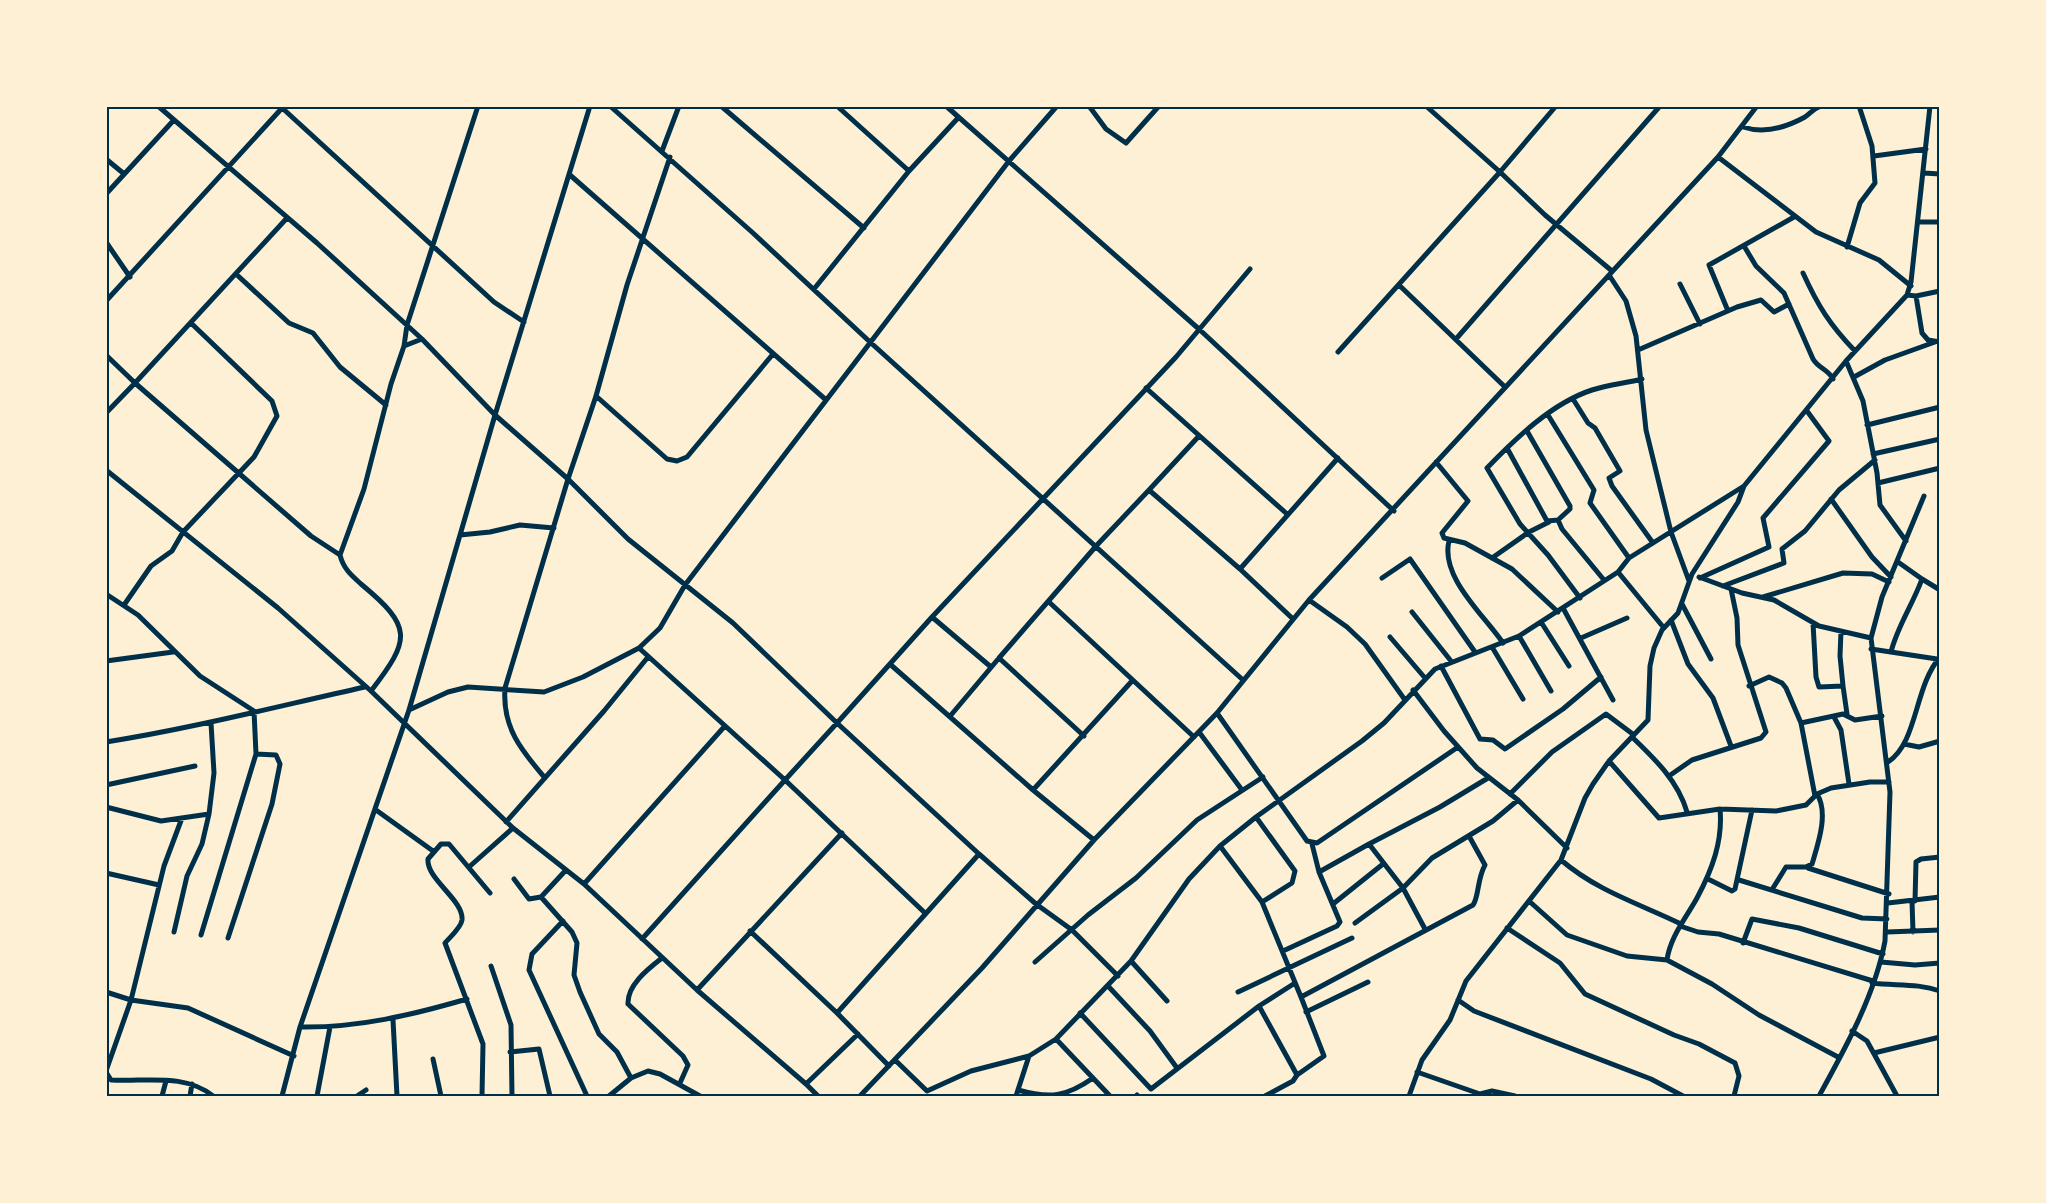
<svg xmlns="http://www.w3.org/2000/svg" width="2046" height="1203" font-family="'Space Grotesk',sans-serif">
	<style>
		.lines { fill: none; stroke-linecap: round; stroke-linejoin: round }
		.minor { stroke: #003049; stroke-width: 5 }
		.neatline { fill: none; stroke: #003049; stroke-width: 2 }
	</style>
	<rect width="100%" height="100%" fill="#fdf0d5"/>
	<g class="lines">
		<!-- minor -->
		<path class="minor" d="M158 106 317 243 422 339 495 415 568 479 628 539 733 623 837 723 932 617 1176 357 1250 269
			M280 106 494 302 524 322
			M610 106 753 233 870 342 1243 680
			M721 106 864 228
			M837 106 909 171
			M946 106 1200 330 1394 511
			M1089 106 1106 129 1126 143 1159 106
			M1556 106 1500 172 1545 215 1612 271
			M1743 127C1764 134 1785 128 1805 117 1811 113 1813 109 1821 106
			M662 151 679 106
			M1874 156 1926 149
			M1718 157 1816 232 1879 260 1911 286
			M106 159 123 173
			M1924 173 1940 174
			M570 175 825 399
			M106 194 173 121
			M287 218 135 383 311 536 340 555
			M1918 222H1940
			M106 242 130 277
			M1744 246 1756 266 1784 293 1813 359C1819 369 1828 369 1833 379
			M1847 247 1860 203 1875 183 1872 146 1859 106
			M1803 273C1818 306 1830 325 1855 351
			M236 274 289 323 313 333 340 367 386 405
			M1609 275 1626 301 1636 336 1646 430 1671 532 1689 581
			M1680 284 1700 324
			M1399 285 1505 387
			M814 289 909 171 958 118
			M1907 295 1916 296 1922 333 1928 340 1940 342
			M1916 296 1940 291
			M106 301 283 107
			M1728 311 1709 265 1794 217
			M1456 339 1660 106
			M404 346 407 325 478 106
			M1638 350 1737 307 1761 300 1774 312 1789 304
			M1338 352 1500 172 1426 106
			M106 355 135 383 106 413
			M1846 361 1863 401 1877 473 1880 505 1906 541
			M1854 377 1885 360 1935 342
			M1146 388 1287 514
			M596 396 667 459 677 461 687 457 773 354
			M1573 399 1588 423 1595 428 1620 471 1609 478 1612 486 1653 543
			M1548 415 1594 490 1590 503 1629 558
			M1867 425 1940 407
			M1527 431 1570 506V509L1558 520 1562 529 1604 580
			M1507 448 1547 521 1558 520
			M1873 454 1940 439
			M1436 462 1468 501 1442 533 1444 538 1465 543 1512 569 1558 612
			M106 470 278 608 371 691 513 828 584 884 697 990 806 1084 818 1096
			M1878 483 1940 468
			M1149 490 1199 436
			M1831 499 1872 557 1891 577
			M460 535 490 532 520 525 554 528
			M1449 541C1440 577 1484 615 1503 643
			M1492 558 1529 532 1549 522
			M1898 562 1922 579
			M1618 572 1664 628
			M1699 577 1742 593 1774 600 1819 626 1871 638
			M1382 578 1410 559 1475 652
			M1700 578 1769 547 1763 518 1829 441 1807 411
			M1723 586 1784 563 1782 549 1805 531 1839 490 1875 460
			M106 594 138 615 200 676 254 711 256 754 201 935
			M1763 597 1843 573 1872 574 1889 582
			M1580 598 1548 555 1520 524 1487 468C1515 439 1552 403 1592 390 1608 385 1626 383 1642 379
			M1309 600 1347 627 1365 644 1405 700
			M1049 602 1194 737
			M1682 604 1711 659
			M124 605 151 566 172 551 183 532 254 457 277 416 272 401 191 323
			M1563 608 1613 700
			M1412 612 1451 661
			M932 617 991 667
			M1293 619 1240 569 1338 458
			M1671 620 1688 664 1713 698 1731 746
			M1541 622 1569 666
			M1813 623 1816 677 1819 687 1843 686 1847 714
			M1841 631 1840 656 1843 686
			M1519 636 1551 691
			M1390 637 1425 678
			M1581 638 1627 618
			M1492 647 1523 699
			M639 648 785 780 837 723 979 854 1036 904 1072 930 1118 976
			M1871 649 1937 659
			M1891 652C1897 627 1913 604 1922 579L1940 590
			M999 658 1097 545 1149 490 1240 569
			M106 661 173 652
			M891 665 1033 790 1094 840
			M1441 666 1480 739 1493 740 1505 749 1563 709 1601 677
			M1749 686 1769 677 1782 683 1786 688 1801 723 1815 796
			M1413 690 1444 731 1477 768 1518 800 1567 848
			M371 691C411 639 413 627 361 584 351 575 343 568 340 555L364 489 391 384 404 346 422 339
			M409 710 448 692 468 687 544 692 583 677 639 648 660 628 685 585 1009 161 1057 106
			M1217 713 1307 841 1317 843 1458 747
			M951 715 999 658 1084 736
			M1834 717 1841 730 1849 784
			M1801 723 1843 714 1855 720 1882 716
			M1199 732 1242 790
			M1632 737C1655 759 1678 781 1687 812
			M106 742C194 728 279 706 365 687
			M1904 744 1919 747 1940 741
			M1609 761 1659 818 1720 809 1776 811 1806 805 1817 794 1831 788 1870 782H1889
			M1888 762C1918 742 1914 687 1940 657
			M1669 776 1692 760 1761 738 1766 732 1738 645 1737 618 1731 589
			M545 778C521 750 502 727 505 688L568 479 596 396 627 285 670 157
			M106 785 195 766
			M1033 790 1132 681
			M1510 794 1552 752 1606 714 1634 735
			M106 807 161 821 209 814
			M1720 809C1723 841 1712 870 1697 898 1686 918 1670 937 1667 960L1712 984 1759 1015 1838 1057
			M376 810 433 851
			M1256 817 1295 871 1292 883 1262 902
			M506 822 604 711 648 657
			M1220 846 1262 902 1301 997 1473 905C1479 897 1477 879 1485 865L1469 836
			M1561 860C1597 891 1640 904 1681 924
			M469 867 513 828
			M1808 868 1889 894
			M1319 872 1369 844
			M106 873 159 885
			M514 879 529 899 541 897 572 932 577 943 574 975 580 992 599 1034 617 1052 631 1078 609 1096
			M1708 879 1732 891 1735 889 1752 810
			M1739 880 1862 918 1887 919
			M584 884 724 727
			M1773 888 1786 867H1806L1812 864C1818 844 1829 813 1817 794
			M541 897 566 870
			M1529 901 1567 935 1627 956 1667 960
			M1912 901 1913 932
			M1915 901 1916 862 1921 859 1940 857
			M1888 903 1940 897
			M1333 904 1383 864
			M563 921 532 954 529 970 587 1096
			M1355 923 1403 888 1369 844 1440 807 1488 778
			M1680 926 1698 932 1719 934 1873 981
			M1507 928 1560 963 1585 994 1674 1035 1699 1044 1735 1063 1739 1076 1734 1096
			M1425 929 1403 888 1432 858 1493 821 1518 800
			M750 931 837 1013 889 1066
			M174 932 187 876 202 844 209 814 214 773 211 723
			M1887 932 1940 930
			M228 938 272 804 280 764 276 755 256 754
			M642 939 785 780 925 913
			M1743 943 1752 919 1799 928 1883 954
			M1283 951 1337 926 1340 922 1319 872 1312 844
			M662 958C648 969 627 985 628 1004L683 1056 688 1065 680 1083
			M1131 961 1167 1001
			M1035 962 1088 915 1136 878 1197 820 1263 777
			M1881 962 1915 965 1940 963
			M491 966 511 1025 512 1096
			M1872 983C1895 986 1918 983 1940 991
			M1108 986 1150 1031 1177 1068
			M697 990 842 833
			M106 992 131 1000 188 1008 294 1056
			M1238 992 1352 938
			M1458 1000 1474 1011 1651 1079 1683 1096
			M1259 1006 1297 1075 1293 1081 1265 1096
			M1306 1012 1368 982
			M837 1013 979 854
			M1080 1013 1151 1089 1259 1006 1295 983
			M393 1020 397 1096
			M300 1027C358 1028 412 1015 467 999
			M1852 1031 1867 1041 1897 1096
			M1056 1039 1110 1096
			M510 1052 539 1049 550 1096
			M1874 1053 1940 1037
			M433 1059 441 1096
			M895 1060 927 1091 971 1071 1029 1056 1056 1039 1131 961 1189 879 1220 846 1256 817 1362 741 1384 723 1435 669 1519 636 1618 572 1629 558 1744 486 1846 361 1907 295 1911 282 1930 106
			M106 1071 131 1000 164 866 182 818
			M106 1072 111 1080C146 1082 185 1073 213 1096
			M1417 1072 1480 1094 1492 1091 1515 1096
			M1297 1075 1324 1056 1301 997
			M631 1078 648 1071 660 1074 700 1096
			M806 1084 858 1034
			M1018 1090C1050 1099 1066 1097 1093 1078
			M1137 1095 1138 1096
			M162 1096 166 1081
			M190 1096 192 1084
			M282 1096 300 1027 409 710 495 415 590 106
			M317 1096 330 1027
			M357 1096 366 1090
			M482 1096 483 1044 445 943C450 937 461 928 462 920 464 900 426 879 428 859L441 844H449L490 893
			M860 1096 982 968 1094 840 1217 713 1309 600 1718 157 1757 106
			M1016 1096 1029 1056
			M1409 1096 1422 1060 1450 1020 1466 981 1561 860 1585 798 1593 784 1609 761 1648 720 1650 666 1654 648 1662 630 1678 613 1692 574 1738 502 1744 486
			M1819 1096C1845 1049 1875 995 1885 941L1890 792 1871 638 1882 597 1924 496"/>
	</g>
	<!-- border -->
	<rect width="2046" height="1203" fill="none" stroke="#fdf0d5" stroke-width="216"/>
	<rect x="108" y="108" width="1830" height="987" class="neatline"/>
</svg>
